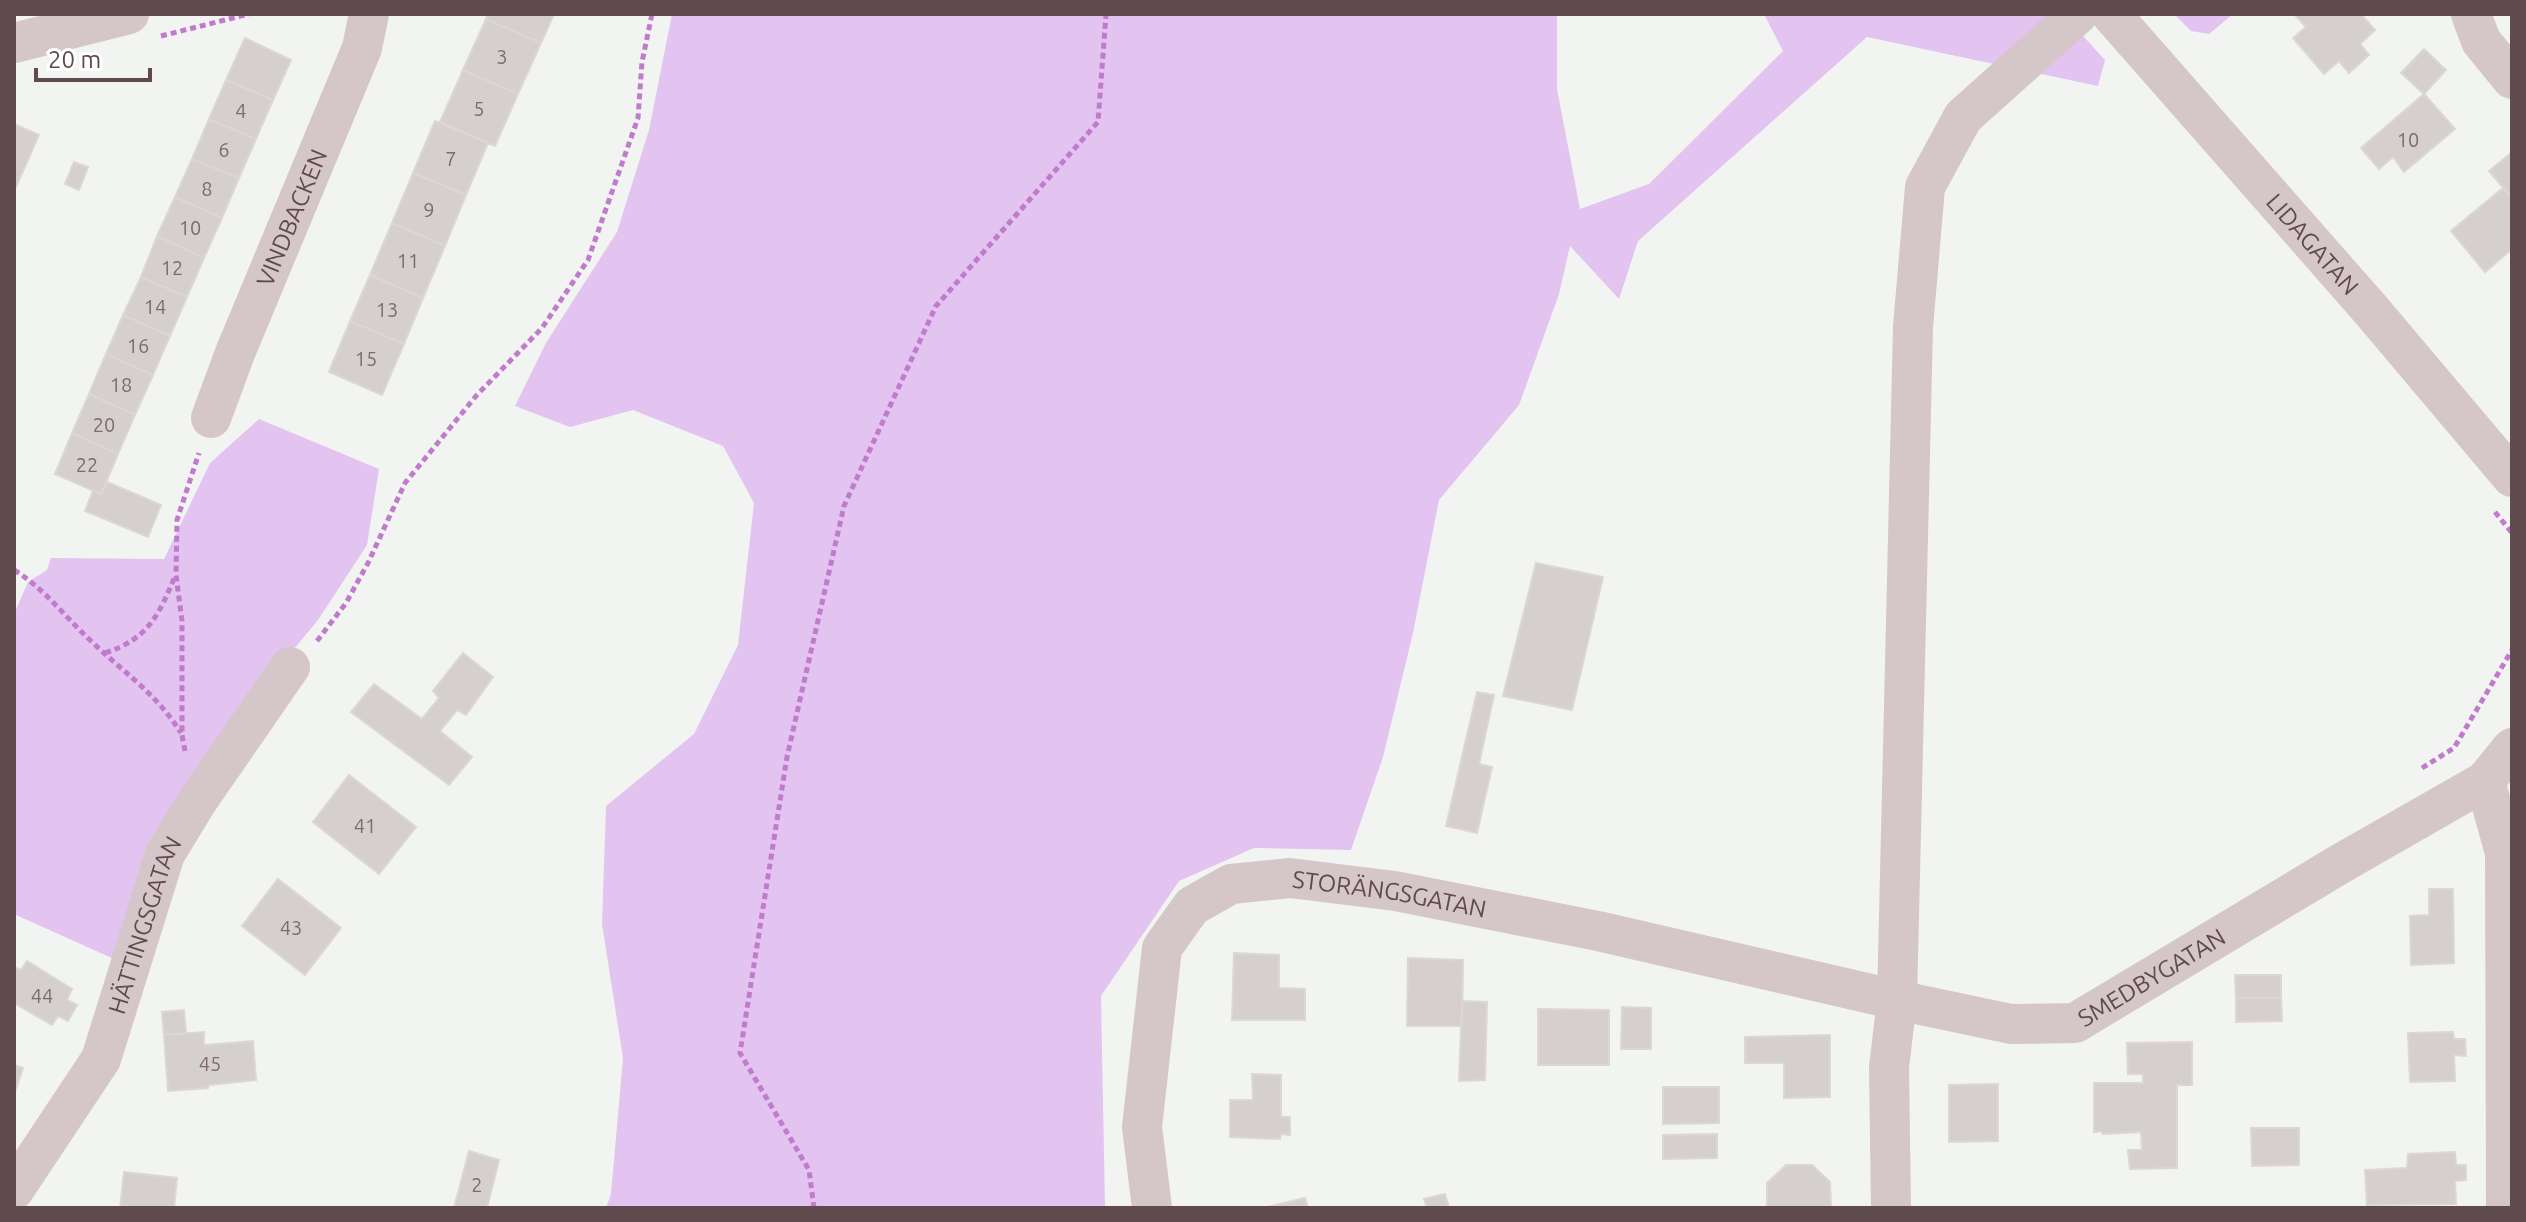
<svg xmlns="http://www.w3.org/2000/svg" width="2526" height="1222" font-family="Ubuntu,sans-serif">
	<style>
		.green { fill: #e3c3ef }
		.building { fill: #d6cfd0; stroke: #ddd6d6; stroke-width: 2 }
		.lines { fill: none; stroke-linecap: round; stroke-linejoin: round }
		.path { stroke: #c07bcc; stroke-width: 5; stroke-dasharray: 6 4; stroke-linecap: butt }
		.street { stroke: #d5c6c9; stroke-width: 40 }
		.labels { text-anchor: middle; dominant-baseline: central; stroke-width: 6; stroke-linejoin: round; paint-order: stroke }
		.number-label { font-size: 20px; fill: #7d6b6e }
		.street-label { font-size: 24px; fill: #5f4a4e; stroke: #fff }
	</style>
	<rect width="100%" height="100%" fill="#f2f4f2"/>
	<!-- green -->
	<path class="green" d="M672 14H1557V89L1580 209 1649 184 1783 51 1764 14H2063L2105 60 2098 86 1867 37 1638 241 1619 299 1570 246 1559 294 1519 405 1439 500 1413 633 1383 757 1351 850 1254 848 1179 881 1101 996 1105 1208H606L611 1194 623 1058 602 924 606 806 694 734 738 645 754 503 723 446 633 410 570 427 515 406 546 343 617 232 649 130Z
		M2174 14H2233L2209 34 2191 31Z
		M259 419 379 469 367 545 318 620 293 650 116 960 14 914V614L28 582 47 570 51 558 164 559 210 463Z"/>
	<!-- building -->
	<path class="building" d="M488 14H554L541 43 486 19Z
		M2294 14H2361L2375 30 2360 44 2369 55 2349 73 2339 61 2324 74 2293 38 2306 27Z
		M486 19 541 43 518 94 463 70Z
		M245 38 291 60 273 100 226 80Z
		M2424 49 2446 70 2424 94 2401 73Z
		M463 70 518 94 495 146 440 122Z
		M226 80 273 100 256 139 209 119Z
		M2424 94 2455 129 2404 172 2393 157 2379 169 2361 148Z
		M209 119 256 139 239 178 192 159Z
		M435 121 488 143 466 195 413 173Z
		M14 124 39 135 16 187 14 186Z
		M2512 152V198L2489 171Z
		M192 159 239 178 222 218 175 197Z
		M74 162 88 167 79 190 65 184Z
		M413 173 466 195 445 246 392 223Z
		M2503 188 2512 198V249L2485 272 2451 231Z
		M175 197 222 218 204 258 157 236Z
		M392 223 445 246 423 298 370 275Z
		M157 236 204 258 187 297 141 277Z
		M370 275 423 298 404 344 350 321Z
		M141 277 187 297 170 336 123 315Z
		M123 315 170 336 153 375 106 354Z
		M350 321 404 344 382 395 329 372Z
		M106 354 153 375 135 415 89 394Z
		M89 394 135 415 118 454 72 433Z
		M72 433 118 454 101 494 55 474Z
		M107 482 161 505 148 537 85 511 93 491 101 494Z
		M1536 563 1603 577 1572 710 1503 696Z
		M463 653 493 677 466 715 457 710 440 731 472 757 449 785 351 712 374 684 422 719 439 698 433 691Z
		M1477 692 1494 695 1479 764 1492 767 1477 833 1446 826Z
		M349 775 416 827 379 874 313 822Z
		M278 879 341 928 305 975 242 926Z
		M2429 889H2453L2454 963 2411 965 2410 916 2429 915Z
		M1234 953 1279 955V988L1305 989V1020H1232Z
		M1408 958 1463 960 1462 1026H1407Z
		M27 961 72 989 67 1000 77 1005 68 1021 58 1016 52 1025 14 1003V967L21 970Z
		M2235 975H2281V998H2236Z
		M2236 998H2281L2282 1021 2236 1022Z
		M1462 1001 1487 1002 1485 1080 1459 1081Z
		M1622 1007 1651 1008V1049H1621Z
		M1538 1009 1609 1010V1065H1538Z
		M184 1010 186 1033 164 1035 162 1012Z
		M204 1032V1045L253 1041 256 1080 209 1085 208 1088 168 1091 164 1035Z
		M2453 1032 2454 1039H2465L2466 1056 2454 1055 2455 1081 2410 1082 2408 1033Z
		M1830 1035V1097L1784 1098V1063H1745V1037Z
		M2192 1042V1085H2177V1168L2130 1169 2128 1150H2142L2141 1132 2103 1134 2101 1131 2094 1132V1083H2143V1074H2128L2127 1043Z
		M14 1065 23 1068 15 1092H14Z
		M1252 1074 1281 1075V1117H1290V1135L1281 1134 1280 1139 1230 1137V1100H1253Z
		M1998 1084V1141L1949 1142V1085Z
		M1663 1087H1719V1123L1663 1124Z
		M2251 1128H2299V1165L2252 1166Z
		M1717 1134V1158L1663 1159V1135Z
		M469 1151 499 1160 487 1208H454Z
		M2455 1152 2456 1165H2466V1180L2455 1181 2456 1204 2367 1205 2365 1170 2407 1168 2408 1154Z
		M1786 1165H1812L1830 1182 1831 1208H1767V1183Z
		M124 1172 177 1178 174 1208H120Z
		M1445 1194 1449 1208H1427L1424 1199Z
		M1305 1198 1308 1208H1263Z"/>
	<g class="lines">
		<!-- path -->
		<path class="path" d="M161 36 249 14
			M2495 512 2512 533
			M14 570C44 588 65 617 91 641 124 673 156 693 181 733
			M317 641 346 603 368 563 405 483 476 396 542 328 588 260 638 118 642 62 652 14
			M105 653C148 639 159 615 175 576
			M185 751 182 735V621L176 575 177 520 199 453
			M2422 768 2454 748 2512 650
			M814 1208 809 1170 740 1053 787 757 844 506 936 306 1098 122 1106 14"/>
		<!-- street -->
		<g class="street">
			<path id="s1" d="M2111 14 2371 310 2512 477"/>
			<path d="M2471 14 2481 41 2512 79"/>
			<path d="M14 43 129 14"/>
			<path id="s2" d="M211 418 235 353 362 48 369 14"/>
			<path d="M2485 781 2505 853 2506 1208"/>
			<path id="s3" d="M14 1190 101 1059 165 854 196 803 290 667"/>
			<path id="s4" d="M1152 1208 1142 1127 1162 948 1192 906 1231 884 1290 878 1395 891 1598 931 1897 1000 1913 327 1925 187 1963 117 2078 14"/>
			<path id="s5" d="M1891 1208 1889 1067 1897 1000 2011 1024 2075 1023 2340 864 2485 781 2512 748"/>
		</g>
	</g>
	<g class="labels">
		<!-- number labels -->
		<g class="number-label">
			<text x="502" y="56">3</text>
			<text x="479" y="108">5</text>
			<text x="241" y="110">4</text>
			<text x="2408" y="139">10</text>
			<text x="224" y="149">6</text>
			<text x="451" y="158">7</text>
			<text x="207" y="188">8</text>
			<text x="429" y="209">9</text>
			<text x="190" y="227">10</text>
			<text x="408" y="260">11</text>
			<text x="172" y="267">12</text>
			<text x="155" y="306">14</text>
			<text x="387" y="309">13</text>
			<text x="138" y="345">16</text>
			<text x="366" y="358">15</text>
			<text x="121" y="384">18</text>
			<text x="104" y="424">20</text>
			<text x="87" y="464">22</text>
			<text x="365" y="825">41</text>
			<text x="291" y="927">43</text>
			<text x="42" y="995">44</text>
			<text x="210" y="1063">45</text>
			<text x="477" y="1184">2</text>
		</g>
		<!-- street labels -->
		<g class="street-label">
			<text stroke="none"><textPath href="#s2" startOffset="216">VINDBACKEN</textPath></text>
			<text stroke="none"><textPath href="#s1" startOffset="306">LIDAGATAN</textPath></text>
			<text stroke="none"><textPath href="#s4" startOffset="518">STORÄNGSGATAN</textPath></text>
			<text stroke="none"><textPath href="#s3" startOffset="298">HÄTTINGSGATAN</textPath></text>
			<text stroke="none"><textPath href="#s5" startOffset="478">SMEDBYGATAN</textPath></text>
		</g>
	</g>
	<!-- border -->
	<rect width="2526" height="1222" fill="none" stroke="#5f4a4e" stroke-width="32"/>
	<!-- scale -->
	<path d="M36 68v12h114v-12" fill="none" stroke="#5f4a4e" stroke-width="4"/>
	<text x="48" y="68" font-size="24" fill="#5f4a4e" stroke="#ffffff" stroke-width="6" paint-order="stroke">20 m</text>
</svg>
